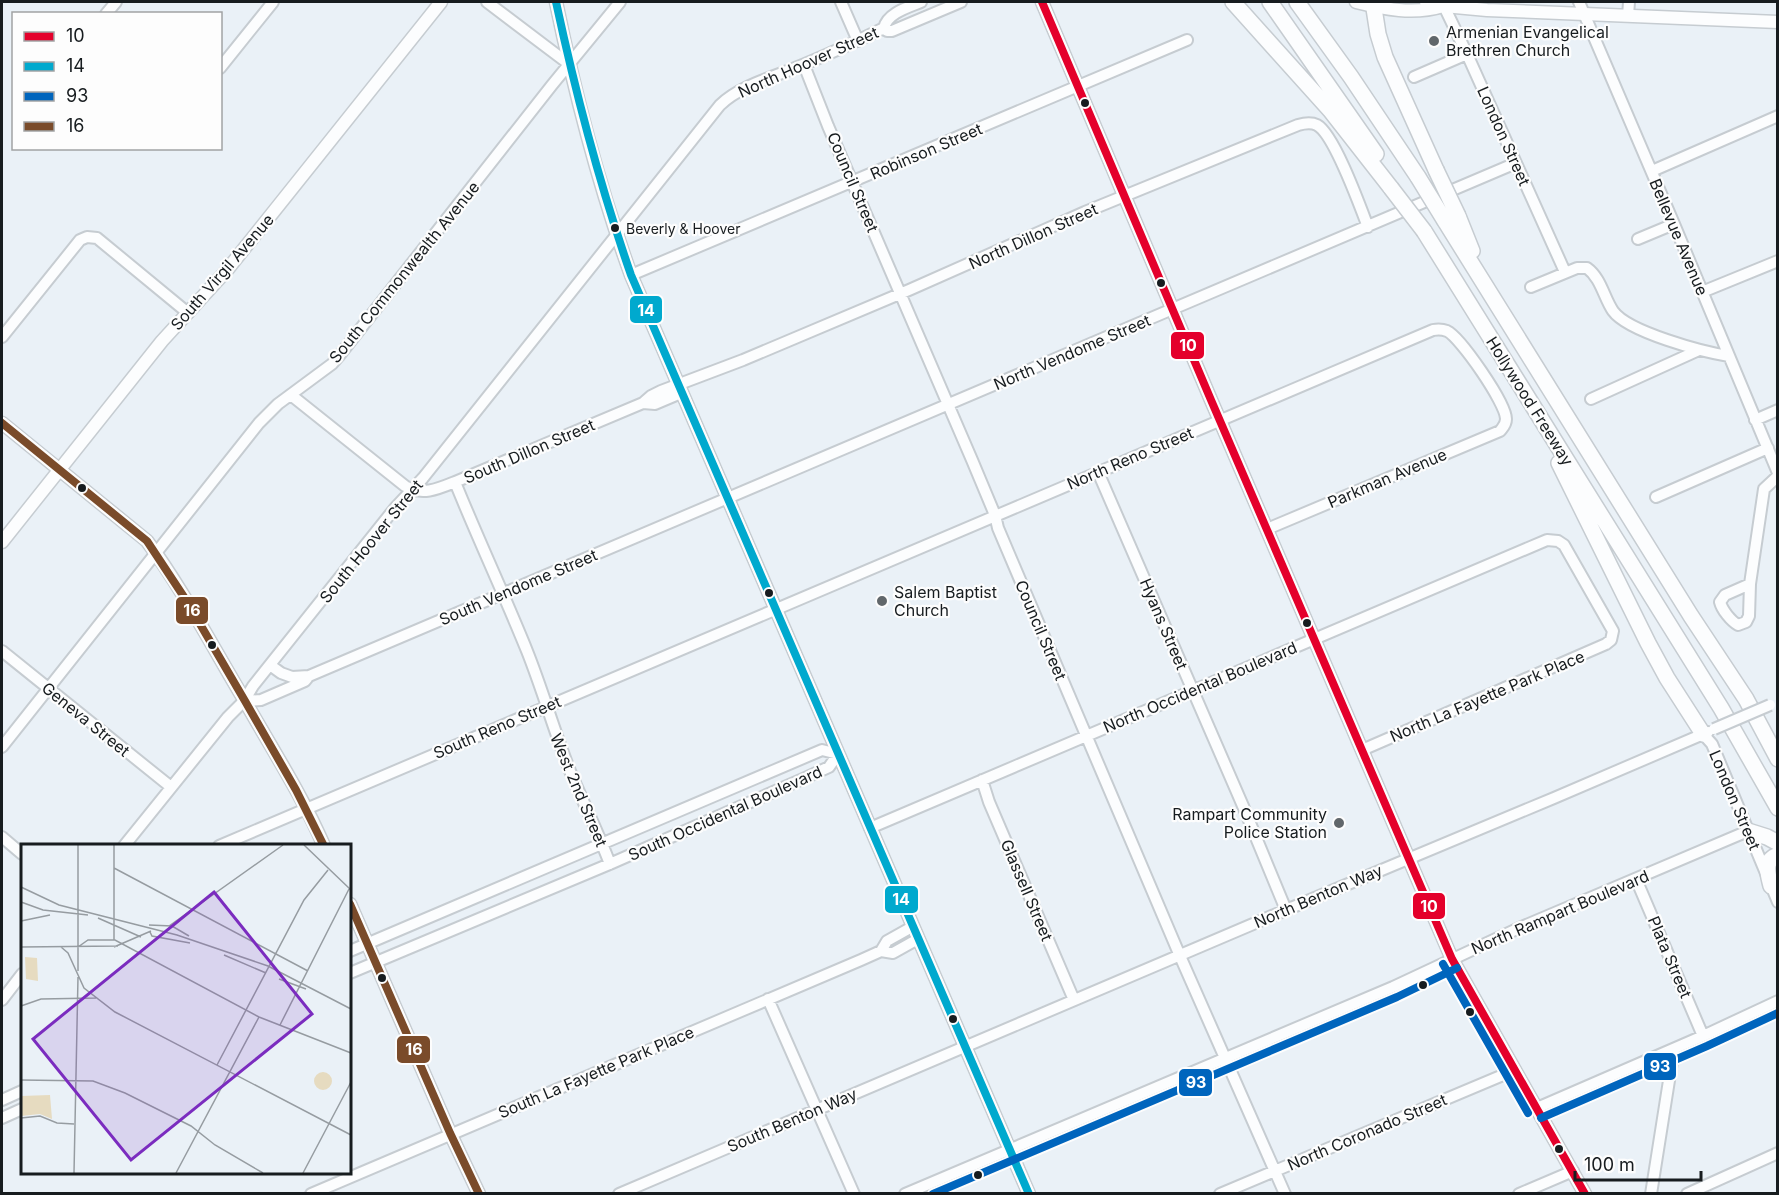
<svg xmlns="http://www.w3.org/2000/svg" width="1779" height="1195" font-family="Inter,sans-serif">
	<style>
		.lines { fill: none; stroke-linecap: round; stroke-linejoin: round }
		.minor-casing { stroke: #c6ccd1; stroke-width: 14 }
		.major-casing { stroke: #c6ccd1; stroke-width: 15 }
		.highway-casing { stroke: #c6ccd1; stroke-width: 18 }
		.minor { stroke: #fcfdfe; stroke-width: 10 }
		.major { stroke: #fcfdfe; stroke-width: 12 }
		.highway { stroke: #fcfdfe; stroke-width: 15 }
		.minor-bridge-casing { stroke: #c6ccd1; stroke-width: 14; stroke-linecap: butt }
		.highway-bridge-casing { stroke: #c6ccd1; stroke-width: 18; stroke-linecap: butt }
		.minor-bridge { stroke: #fcfdfe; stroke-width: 10 }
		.highway-bridge { stroke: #fcfdfe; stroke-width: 15 }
		.bus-1-casing { stroke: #fdfdfd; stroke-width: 12 }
		.bus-2-casing { stroke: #fdfdfd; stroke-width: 12 }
		.bus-3-casing { stroke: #fdfdfd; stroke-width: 12 }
		.bus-4-casing { stroke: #fdfdfd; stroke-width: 12 }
		.bus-1 { stroke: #e4002b; stroke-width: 8 }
		.bus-2 { stroke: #00a9ce; stroke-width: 8 }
		.bus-3 { stroke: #0065bd; stroke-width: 8 }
		.bus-4 { stroke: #7a4b2a; stroke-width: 8 }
		.poi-dot { fill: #61676b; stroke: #fdfdfd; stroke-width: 2 }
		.bus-dot { fill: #171c1f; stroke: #fdfdfd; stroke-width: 2 }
		.labels { text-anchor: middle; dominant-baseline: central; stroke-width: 4.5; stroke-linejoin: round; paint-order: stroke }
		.bus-label { font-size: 14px; fill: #171c1f; stroke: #fdfdfd; text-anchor: start }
		.poi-label { font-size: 16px; fill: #171c1f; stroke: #fdfdfd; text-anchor: start }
		.street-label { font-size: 16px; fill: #171c1f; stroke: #fdfdfd }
		.inset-road { fill: none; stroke: #969ca1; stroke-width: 1.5 }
		.view { fill: #7b2cbf; fill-opacity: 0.15; stroke: #7b2cbf; stroke-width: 3 }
		.inset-edge { fill: none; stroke: #171c1f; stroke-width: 3 }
		.line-badge { stroke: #fdfdfd; stroke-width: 2 }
		.badge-label { font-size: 16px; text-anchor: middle; font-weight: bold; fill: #fff }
	</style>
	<rect width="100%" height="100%" fill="#eaf1f7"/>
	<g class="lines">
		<!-- minor casing -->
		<g class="minor-casing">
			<path id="minor" d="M487 2 569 64
				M841 2 858 41
				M1442 2 1467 54 1565 272
				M1579 2 1674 224 1778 473
				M106 14 116 2
				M1628 16 1629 2
				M884 28 887 31H892L961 2
				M804 65 828 126 972 460 995 515 998 528 1180 956 1285 1194
				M220 68 273 2
				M1414 77 1467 54
				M1652 171 1778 116
				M1638 239 1674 224
				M631 275 1187 40
				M1531 287 1577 268H1587C1601 278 1604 298 1613 311 1628 332 1703 352 1729 356
				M1702 292 1778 261
				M2 337 80 240 87 237 97 238 188 313
				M291 395 405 486C422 496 438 489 455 482L643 403 651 396 661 391 743 360 909 290 1085 212 1298 125C1305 123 1311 122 1317 125 1334 134 1360 206 1368 227
				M1591 399 1699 350
				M643 403 655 404 681 393
				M1755 420 1778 410
				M1098 472 1243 806 1286 910
				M455 482C478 539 504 594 527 651 543 691 554 731 570 771 583 802 598 832 610 864
				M1656 497 1768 448
				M1750 584 1725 595 1720 602C1722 610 1731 621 1738 625L1746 622 1749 616 1750 584 1764 489 1778 476
				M2 651 171 787
				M270 665 281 673 292 677 309 676
				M244 701 261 700 305 681 309 676 1516 163
				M1703 734 1712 744 1778 902
				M2 747 259 423 278 404 332 364 339 356 552 85 620 2
				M982 780 989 802 1074 1000
				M870 828 1547 540 1558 541 1564 545 1613 631 1611 640 1606 644 1362 750
				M2 837 22 854
				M124 846 228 717 244 701 253 686 395 508 423 478 720 105C740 86 770 78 795 68 825 56 855 42 884 28 887 13 909 7 921 2
				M219 846 1433 330C1438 329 1442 329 1447 331 1460 337 1506 403 1506 419 1506 425 1503 427 1500 431L1267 529
				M1636 879 1703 1036
				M350 951 822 750 838 754 829 767 805 778 612 863 350 973
				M881 951 893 953 918 939
				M768 999 854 1194
				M2 1000 22 974
				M2 1100 22 1091
				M1537 1108 1703 1036 1778 1001
				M2 1118 22 1109
				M311 1194 861 960 881 951 887 941 912 927
				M619 1194 1286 910 1554 798 1708 732
				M905 1194 1393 987 1517 929 1748 831
				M1220 1194 1515 1070
				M1519 1194 1573 1171
				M1651 1194 1674 1049
				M1687 1194 1778 1153"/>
		</g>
		<!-- major casing -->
		<g class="major-casing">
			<path id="major" d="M556 2C575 94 599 187 631 275L1029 1194
				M1042 2 1211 400 1452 959 1585 1194
				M1356 2C1384 9 1414 15 1443 6
				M1426 2 1444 6 1487 10 1778 22
				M2 423 147 541C184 591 213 648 245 701 272 749 302 795 324 846
				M2 542 162 341 227 270 441 2
				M350 904 450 1133 479 1194"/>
		</g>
		<!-- highway casing -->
		<g class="highway-casing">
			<path id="highway" d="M1233 2 1330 110 1391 188
				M1270 2 1376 154
				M1297 2 1351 77 1418 177
				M1373 2 1378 34 1385 57 1436 170
				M1458 216 1472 251
				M1445 221 1691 616 1746 699 1778 759
				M1424 231 1721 708 1778 808
				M1559 463 1648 643 1667 678 1703 734
				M1748 831 1767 837 1778 843
				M1771 886C1768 874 1763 860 1778 855"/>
		</g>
		<!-- minor -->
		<use href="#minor" class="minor"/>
		<!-- major -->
		<use href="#major" class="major"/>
		<!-- highway -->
		<use href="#highway" class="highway"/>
		<!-- minor-bridge casing -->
		<g class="minor-bridge-casing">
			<path id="minor-bridge" d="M1714 729 1770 705"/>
		</g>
		<!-- highway-bridge casing -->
		<g class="highway-bridge-casing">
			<path id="highway-bridge" d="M1436 170 1458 216
				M1418 177 1445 221
				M1391 188 1424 231"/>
		</g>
		<!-- minor-bridge -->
		<use href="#minor-bridge" class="minor-bridge"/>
		<!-- highway-bridge -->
		<use href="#highway-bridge" class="highway-bridge"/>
		<!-- bus-1 casing -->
		<g class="bus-1-casing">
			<path id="bus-1" d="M1042 2 1211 400 1452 959 1585 1194"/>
		</g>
		<!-- bus-2 casing -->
		<g class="bus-2-casing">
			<path id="bus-2" d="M556 2C576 95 600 186 631 275L1029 1194"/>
		</g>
		<!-- bus-3 casing -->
		<g class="bus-3-casing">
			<path id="bus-3" d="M1443 964 1528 1113
				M1541 1118 1707 1046 1778 1013
				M933 1194 1397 997 1457 968"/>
		</g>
		<!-- bus-4 casing -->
		<g class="bus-4-casing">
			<path id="bus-4" d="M2 423 147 541 186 600 245 701 296 790 324 846
				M350 904 450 1133 479 1194"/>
		</g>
		<!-- bus-1 -->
		<use href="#bus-1" class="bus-1"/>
		<!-- bus-2 -->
		<use href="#bus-2" class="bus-2"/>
		<!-- bus-3 -->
		<use href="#bus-3" class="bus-3"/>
		<!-- bus-4 -->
		<use href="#bus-4" class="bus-4"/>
	</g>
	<!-- markers -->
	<g class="poi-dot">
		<circle cx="1434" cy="41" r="6"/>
		<circle cx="882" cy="601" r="6"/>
		<circle cx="1339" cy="823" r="6"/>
	</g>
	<g class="bus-dot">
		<circle cx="1085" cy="103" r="5"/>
		<circle cx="615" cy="228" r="5"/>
		<circle cx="1161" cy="283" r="5"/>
		<circle cx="82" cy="488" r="5"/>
		<circle cx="769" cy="593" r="5"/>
		<circle cx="1307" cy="623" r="5"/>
		<circle cx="212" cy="645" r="5"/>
		<circle cx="382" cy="978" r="5"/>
		<circle cx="1423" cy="985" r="5"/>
		<circle cx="1470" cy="1012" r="5"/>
		<circle cx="953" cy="1019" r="5"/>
		<circle cx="1559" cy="1149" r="5"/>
		<circle cx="978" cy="1175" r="5"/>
	</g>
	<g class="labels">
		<!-- bus labels -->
		<g class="bus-label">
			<text x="626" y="228">Beverly &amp; Hoover</text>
		</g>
		<!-- poi labels -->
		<g class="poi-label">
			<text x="1446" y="32">Armenian Evangelical<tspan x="1446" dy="18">Brethren Church</tspan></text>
			<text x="894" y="592">Salem Baptist<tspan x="894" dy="18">Church</tspan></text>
			<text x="1327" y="814" text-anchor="end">Rampart Community<tspan x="1327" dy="18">Police Station</tspan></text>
		</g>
		<!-- street labels -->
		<g class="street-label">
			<text transform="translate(808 62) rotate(-24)">North Hoover Street</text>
			<text transform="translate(1504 136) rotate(66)">London Street</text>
			<text transform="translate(926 151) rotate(-23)">Robinson Street</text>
			<text transform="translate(853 182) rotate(67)">Council Street</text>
			<text transform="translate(1033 236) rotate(-24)">North Dillon Street</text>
			<text transform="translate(1679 237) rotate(67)">Bellevue Avenue</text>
			<text transform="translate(222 272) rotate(-49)">South Virgil Avenue</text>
			<text transform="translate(404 272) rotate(-51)">South Commonwealth Avenue</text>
			<text transform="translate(1072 352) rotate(-23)">North Vendome Street</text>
			<text transform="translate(1530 401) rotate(58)">Hollywood Freeway</text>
			<text transform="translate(529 451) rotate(-23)">South Dillon Street</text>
			<text transform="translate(1130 458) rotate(-23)">North Reno Street</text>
			<text transform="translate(1387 478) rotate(-23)">Parkman Avenue</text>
			<text transform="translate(371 541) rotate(-51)">South Hoover Street</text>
			<text transform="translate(518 587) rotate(-23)">South Vendome Street</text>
			<text transform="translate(1164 624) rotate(67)">Hyans Street</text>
			<text transform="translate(1041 630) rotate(67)">Council Street</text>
			<text transform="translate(1200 687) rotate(-23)">North Occidental Boulevard</text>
			<text transform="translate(1487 696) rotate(-23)">North La Fayette Park Place</text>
			<text transform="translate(86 719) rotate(39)">Geneva Street</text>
			<text transform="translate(497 727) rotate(-23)">South Reno Street</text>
			<text transform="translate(579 790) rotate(67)">West 2nd Street</text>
			<text transform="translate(1735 800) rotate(67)">London Street</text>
			<text transform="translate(725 813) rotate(-24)">South Occidental Boulevard</text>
			<text transform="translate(1027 890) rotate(67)">Glassell Street</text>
			<text transform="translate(1318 896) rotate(-23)">North Benton Way</text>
			<text transform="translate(1560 912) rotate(-23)">North Rampart Boulevard</text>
			<text transform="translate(1670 957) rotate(67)">Plata Street</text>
			<text transform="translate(596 1072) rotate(-23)">South La Fayette Park Place</text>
			<text transform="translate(792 1120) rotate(-23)">South Benton Way</text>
			<text transform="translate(1367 1132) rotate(-23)">North Coronado Street</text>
		</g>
	</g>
	<!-- overview -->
	<g transform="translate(21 844)">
		<rect width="330" height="330" fill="#eaf1f7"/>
		<path d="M4 113 16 114 17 137 5 135ZM293 237a9 9 0 1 1 18 0a9 9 0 1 1-18 0ZM29 251 31 275 19 270 0 272V252Z" fill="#e6dbc0"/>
		<path class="inset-road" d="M93 1V96M283 1 330 46M93 24 287 127M0 43 38 61 156 91 247 122 330 165M0 58 22 66 67 71M77 74 120 93M0 77 29 71M128 81 151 82 168 92M148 82 262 1M129 88 131 92 169 99M0 103 97 102M40 103 47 109 63 144 94 168 330 291M57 103 67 96H94L238 173 330 209M93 103 130 87M203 111 245 129M57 127V1M258 135 285 145M0 162 20 155 75 154M259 181 328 45M196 221 283 56 307 26M0 236 72 237 104 249 170 282 194 301 242 329M0 274 19 272 36 279 53 280M53 329 57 133M155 329 238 173M282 329 330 238"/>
		<path class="view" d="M193 48 291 170 110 316 12 195Z"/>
		<rect width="330" height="330" class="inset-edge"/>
	</g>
	<g class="line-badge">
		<rect x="629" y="295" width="34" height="29" rx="6" fill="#00a9ce"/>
		<rect x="1170" y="331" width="35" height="29" rx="6" fill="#e4002b"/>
		<rect x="175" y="596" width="34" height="29" rx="6" fill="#7a4b2a"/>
		<rect x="884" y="885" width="35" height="29" rx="6" fill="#00a9ce"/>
		<rect x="1412" y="892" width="34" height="28" rx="6" fill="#e4002b"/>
		<rect x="396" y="1035" width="35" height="29" rx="6" fill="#7a4b2a"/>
		<rect x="1643" y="1052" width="34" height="29" rx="6" fill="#0065bd"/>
		<rect x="1178" y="1068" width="35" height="29" rx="6" fill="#0065bd"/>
	</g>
	<g class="badge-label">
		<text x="646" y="316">14</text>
		<text x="1188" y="351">10</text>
		<text x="192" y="616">16</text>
		<text x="901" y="905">14</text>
		<text x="1429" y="912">10</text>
		<text x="414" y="1055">16</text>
		<text x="1660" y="1072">93</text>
		<text x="1196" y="1088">93</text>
	</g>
	<!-- border -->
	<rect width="1779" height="1195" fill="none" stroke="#171c1f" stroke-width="6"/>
	<!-- legend -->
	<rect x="12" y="12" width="210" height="138" fill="#fdfdfd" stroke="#a1a3a4" stroke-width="1.5"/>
	<rect x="24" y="32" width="30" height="9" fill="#e4002b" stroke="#a1a3a4" stroke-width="1.5"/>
	<text x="66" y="42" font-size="18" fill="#171c1f">10</text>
	<rect x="24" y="62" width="30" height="9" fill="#00a9ce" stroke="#a1a3a4" stroke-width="1.5"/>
	<text x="66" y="72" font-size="18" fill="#171c1f">14</text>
	<rect x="24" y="92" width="30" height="9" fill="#0065bd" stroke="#a1a3a4" stroke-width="1.5"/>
	<text x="66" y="102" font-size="18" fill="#171c1f">93</text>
	<rect x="24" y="122" width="30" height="9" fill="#7a4b2a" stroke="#a1a3a4" stroke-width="1.5"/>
	<text x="66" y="132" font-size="18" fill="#171c1f">16</text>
	<!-- scale -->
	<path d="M1575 1171v9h126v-9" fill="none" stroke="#171c1f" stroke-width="3"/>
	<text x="1584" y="1171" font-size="18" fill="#171c1f" stroke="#fdfdfd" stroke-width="4.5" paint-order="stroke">100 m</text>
</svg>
